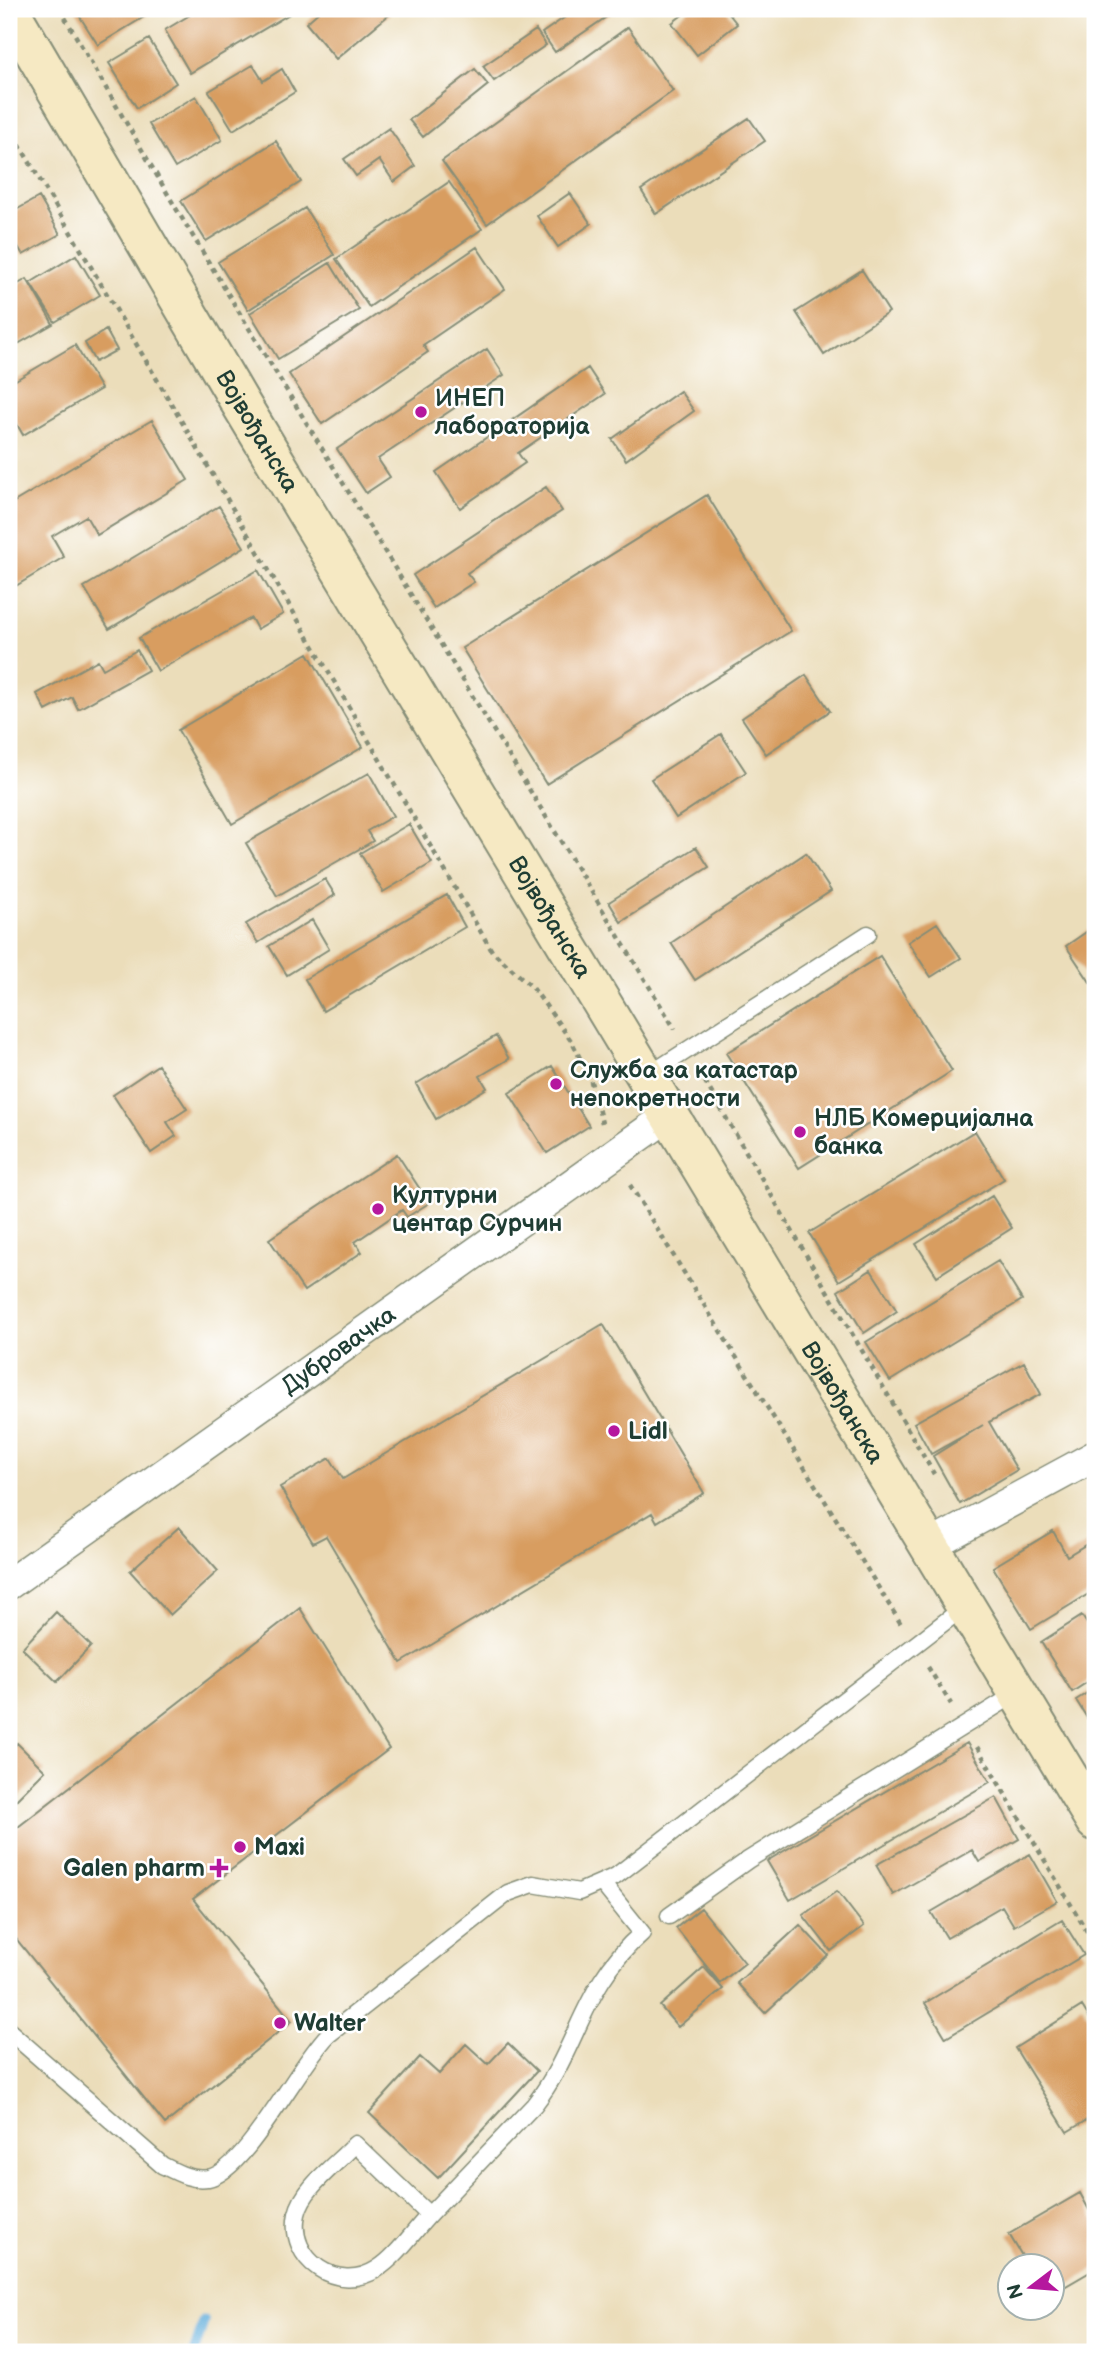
<svg xmlns="http://www.w3.org/2000/svg" width="1104" height="2361" font-family="'Balsamiq Sans',sans-serif">
	<style>
		.lines { fill: none; stroke-linecap: round; stroke-linejoin: round }
		.stream { stroke: #61adda; stroke-width: 10 }
		.building { fill: #d89d60 }
		.service-casing { stroke: #858d77; stroke-width: 19 }
		.minor-casing { stroke: #858d77; stroke-width: 33 }
		.secondary-casing { stroke: #858d77; stroke-width: 42 }
		.path { stroke: #858d77; stroke-width: 4.5; stroke-dasharray: 5 5; stroke-linecap: butt }
		.service { stroke: #fff; stroke-width: 16 }
		.minor { stroke: #fff; stroke-width: 30 }
		.secondary { stroke: #f6e9c3; stroke-width: 38 }
		.poi-dot { fill: #b5179e; stroke: #fff; stroke-width: 2.5 }
		.labels { text-anchor: middle; dominant-baseline: central; stroke-width: 5; stroke-linejoin: round; paint-order: stroke }
		.poi-label { font-size: 24px; font-weight: bold; fill: #1f3d34; stroke: #fff; text-anchor: start }
		.street-label { font-size: 24px; fill: #1f3d34; stroke: #fff }
	</style>
	<rect width="100%" height="100%" fill="#fff"/>
	<filter id="ink" filterUnits="userSpaceOnUse"><feTurbulence type="fractalNoise" baseFrequency=".0143" numOctaves="2"/><feDisplacementMap in="SourceGraphic" scale="14" xChannelSelector="R" yChannelSelector="G"/><feConvolveMatrix kernelMatrix="1 2 1 2 8 2 1 2 1" color-interpolation-filters="sRGB"/></filter>
	<filter id="wash" filterUnits="userSpaceOnUse"><feTurbulence type="fractalNoise" baseFrequency=".00686" numOctaves="4" result="noise"/><feDisplacementMap in="SourceGraphic" scale="28" xChannelSelector="R" yChannelSelector="G"/><feGaussianBlur stdDeviation="1.57" result="paint"/><feColorMatrix in="noise" values="0 0 0 0 0 0 0 0 0 0 0 0 0 0 0 0 0 1.4 0 .05"/><feComposite in="paint" operator="in"/></filter>
	<g filter="url(#wash)">
		<rect width="100%" height="100%" fill="#ebddba"/>
		<g class="lines">
			<!-- stream -->
			<path class="stream" d="M194 2352 204 2321"/>
		</g>
		<g id="blocks">
			<!-- building -->
			<path class="building" d="M75 9H157L98 45Z
				M200 9H288L291 13 190 73 165 30Z
				M322 9H385L390 14 336 59 306 23Z
				M577 9H618L555 52 542 33Z
				M690 9H725L737 24 697 55 672 23Z
				M628 27 673 91 487 224 442 161Z
				M536 30 546 45 494 81 483 66Z
				M149 39 176 83 137 108 109 63Z
				M253 65 263 81 282 69 295 92 233 130 209 91Z
				M475 69 488 85 423 137 409 120Z
				M196 96 222 140 175 168 149 124Z
				M749 118 765 141 656 214 641 190Z
				M389 128 415 166 394 182 379 160 356 176 344 159Z
				M276 141 301 182 206 241 181 201Z
				M449 182 482 229 369 307 336 259Z
				M570 193 591 224 558 247 537 216Z
				M39 197 60 234 23 255 9 231V214Z
				M305 208 334 255 248 310 218 262Z
				M477 247 505 289 423 345 428 352 322 424 289 374Z
				M76 255 100 295 55 322 30 283Z
				M330 263 359 310 278 359 250 313Z
				M862 270 889 312 824 355 796 312Z
				M27 279 53 324 9 349V289Z
				M106 330 117 350 95 362 85 343Z
				M75 345 101 389 23 435 9 410V384Z
				M487 349 504 375 378 459 390 477 366 493 337 449Z
				M588 368 605 394 518 453 525 463 460 508 436 472Z
				M680 391 694 411 626 460 612 439Z
				M152 420 188 480 97 535 86 516 52 536 64 557 9 590V505Z
				M546 487 562 511 467 573 474 582 434 608 413 575Z
				M707 495 791 631 546 784 462 648Z
				M219 506 244 547 109 629 84 587Z
				M258 570 283 614 257 629 251 618 158 671 139 638Z
				M137 650 148 670 78 709 72 697 46 711 37 694 98 660 103 669Z
				M308 653 363 747 232 824 178 730Z
				M806 675 830 711 766 754 742 718Z
				M721 734 746 772 676 818 651 779Z
				M369 773 393 816 367 831 373 841 277 896 246 843Z
				M409 824 432 863 383 892 360 853Z
				M696 847 709 867 621 922 609 902Z
				M806 853 831 891 695 980 671 943Z
				M325 879 335 895 258 943 246 924Z
				M447 895 465 927 323 1011 305 979Z
				M312 920 329 949 287 975 269 946Z
				M937 923 961 958 931 977 908 942Z
				M1095 926V983L1092 985 1066 946Z
				M880 956 952 1071 799 1168 726 1053Z
				M496 1036 509 1059 480 1076 487 1088 436 1119 416 1084Z
				M158 1065 187 1109 167 1122 176 1136 151 1153 113 1095Z
				M552 1066 589 1126 547 1153 509 1093Z
				M975 1131 1004 1179 839 1281 809 1233Z
				M397 1154 429 1203 407 1217 402 1210 355 1242 362 1252 304 1291 269 1239Z
				M992 1196 1012 1228 937 1276 916 1244Z
				M998 1261 1022 1300 890 1381 866 1342Z
				M871 1270 897 1311 864 1333 838 1291Z
				M603 1324 704 1493 657 1522 652 1513 401 1663 326 1536 313 1543 280 1487 330 1458 343 1479Z
				M1024 1362 1041 1394 989 1422 1017 1470 960 1504 933 1456 983 1425 931 1454 914 1423Z
				M179 1527 218 1571 170 1615 130 1571Z
				M1053 1531 1067 1556 1095 1539V1590L1031 1629 993 1567Z
				M300 1608 389 1749 193 1899 292 2021 165 2124 9 1930V1834Z
				M56 1612 91 1646 57 1682 22 1648Z
				M1082 1616 1093 1633 1095 1632V1677L1072 1692 1041 1642Z
				M1095 1688V1731L1076 1700Z
				M17 1743 45 1771 9 1807V1752Z
				M967 1743 990 1782 790 1900 767 1861Z
				M996 1797 1019 1839 979 1862 972 1850 893 1895 876 1865Z
				M1030 1854 1057 1901 1014 1926 1002 1906 947 1938 931 1912Z
				M837 1891 864 1926 831 1951 803 1915Z
				M701 1908 745 1963 720 1983 676 1928Z
				M1062 1920 1084 1955 946 2038 925 2003Z
				M800 1925 828 1955 765 2013 737 1983Z
				M704 1967 723 1989 678 2027 660 2006Z
				M1082 2006 1095 2027V2115L1067 2132 1015 2048Z
				M508 2043 537 2071 438 2178 369 2113 420 2057 439 2074 466 2044 488 2064Z
				M1080 2193 1095 2221V2269L1052 2294V2266H1028L1009 2234Z"/>
		</g>
	</g>
	<g filter="url(#ink)">
		<use href="#blocks" fill-opacity="0" stroke="#858d77" stroke-width="2"/>
		<g class="lines">
			<!-- service casing -->
			<g class="service-casing">
				<path id="service" d="M647 1076 868 934
					M669 1916 748 1860 1017 1693
					M9 2031 162 2165C176 2172 192 2181 208 2178 245 2172 298 2065 328 2035L508 1893 533 1884 579 1892 616 1876 964 1607
					M429 2215C413 2232 396 2257 377 2269 338 2294 287 2260 297 2214 303 2187 337 2164 355 2144L429 2215 534 2105C580 2046 581 1986 642 1933L602 1883"/>
			</g>
			<!-- minor casing -->
			<g class="minor-casing">
				<g id="minor">
					<path d="M929 1546 1095 1456"/>
					<path id="s1" d="M9 1584 668 1116"/>
				</g>
			</g>
			<!-- secondary casing -->
			<g class="secondary-casing">
				<g id="secondary">
					<path id="s2" d="M9 9 239 401 1095 1821"/>
				</g>
			</g>
			<!-- path -->
			<path class="path" d="M60 9 177 210 675 1029
				M9 127 492 951 533 988 572 1042 590 1078 602 1123
				M700 1073 934 1474
				M630 1185 901 1624
				M928 1667 951 1704
				M977 1747 1095 1945"/>
			<!-- service -->
			<use href="#service" class="service"/>
			<!-- minor -->
			<use href="#minor" class="minor"/>
			<!-- secondary -->
			<use href="#secondary" class="secondary"/>
		</g>
	</g>
	<!-- markers -->
	<g class="poi-dot">
		<circle cx="421" cy="412" r="7"/>
		<circle cx="556" cy="1084" r="7"/>
		<circle cx="800" cy="1132" r="7"/>
		<circle cx="378" cy="1209" r="7"/>
		<circle cx="614" cy="1431" r="7"/>
		<circle cx="240" cy="1847" r="7"/>
		<path d="M215.5 1857.5h7v7h7v7h-7v7h-7v-7h-7v-7h7z"/>
		<circle cx="280" cy="2023" r="7"/>
	</g>
	<g class="labels">
		<!-- poi labels -->
		<g class="poi-label">
			<text x="435" y="398">ИНЕП<tspan x="435" dy="28">лабораторија</tspan></text>
			<text x="570" y="1070">Служба за катастар<tspan x="570" dy="28">непокретности</tspan></text>
			<text x="814" y="1118">НЛБ Комерцијална<tspan x="814" dy="28">банка</tspan></text>
			<text x="392" y="1195">Културни<tspan x="392" dy="28">центар Сурчин</tspan></text>
			<text x="628" y="1431">Lidl</text>
			<text x="254" y="1847">Maxi</text>
			<text x="205" y="1868" text-anchor="end">Galen pharm</text>
			<text x="294" y="2023">Walter</text>
		</g>
		<!-- street labels -->
		<g class="street-label">
			<text stroke="none"><textPath href="#s2" startOffset="490">Војвођанска</textPath></text>
			<text stroke="none"><textPath href="#s2" startOffset="1057">Војвођанска</textPath></text>
			<text stroke="none"><textPath href="#s1" startOffset="404">Дубровачка</textPath></text>
			<text stroke="none"><textPath href="#s2" startOffset="1624">Војвођанска</textPath></text>
		</g>
	</g>
	<!-- margin -->
	<rect width="1104" height="2361" fill="none" stroke="#fff" stroke-width="35"/>
	<!-- north arrow -->
	<g transform="translate(1031 2287) rotate(254)"><circle r="33" fill="#ffffff" stroke="#a5b1ae" stroke-width="2"/>
	<path d="M0-5L12 26L0 18L-12 26Z" fill="#b5179e"/>
	<text y="-10" font-size="19" font-weight="bold" text-anchor="middle" fill="#1f3d34">N</text>
	</g>
</svg>
